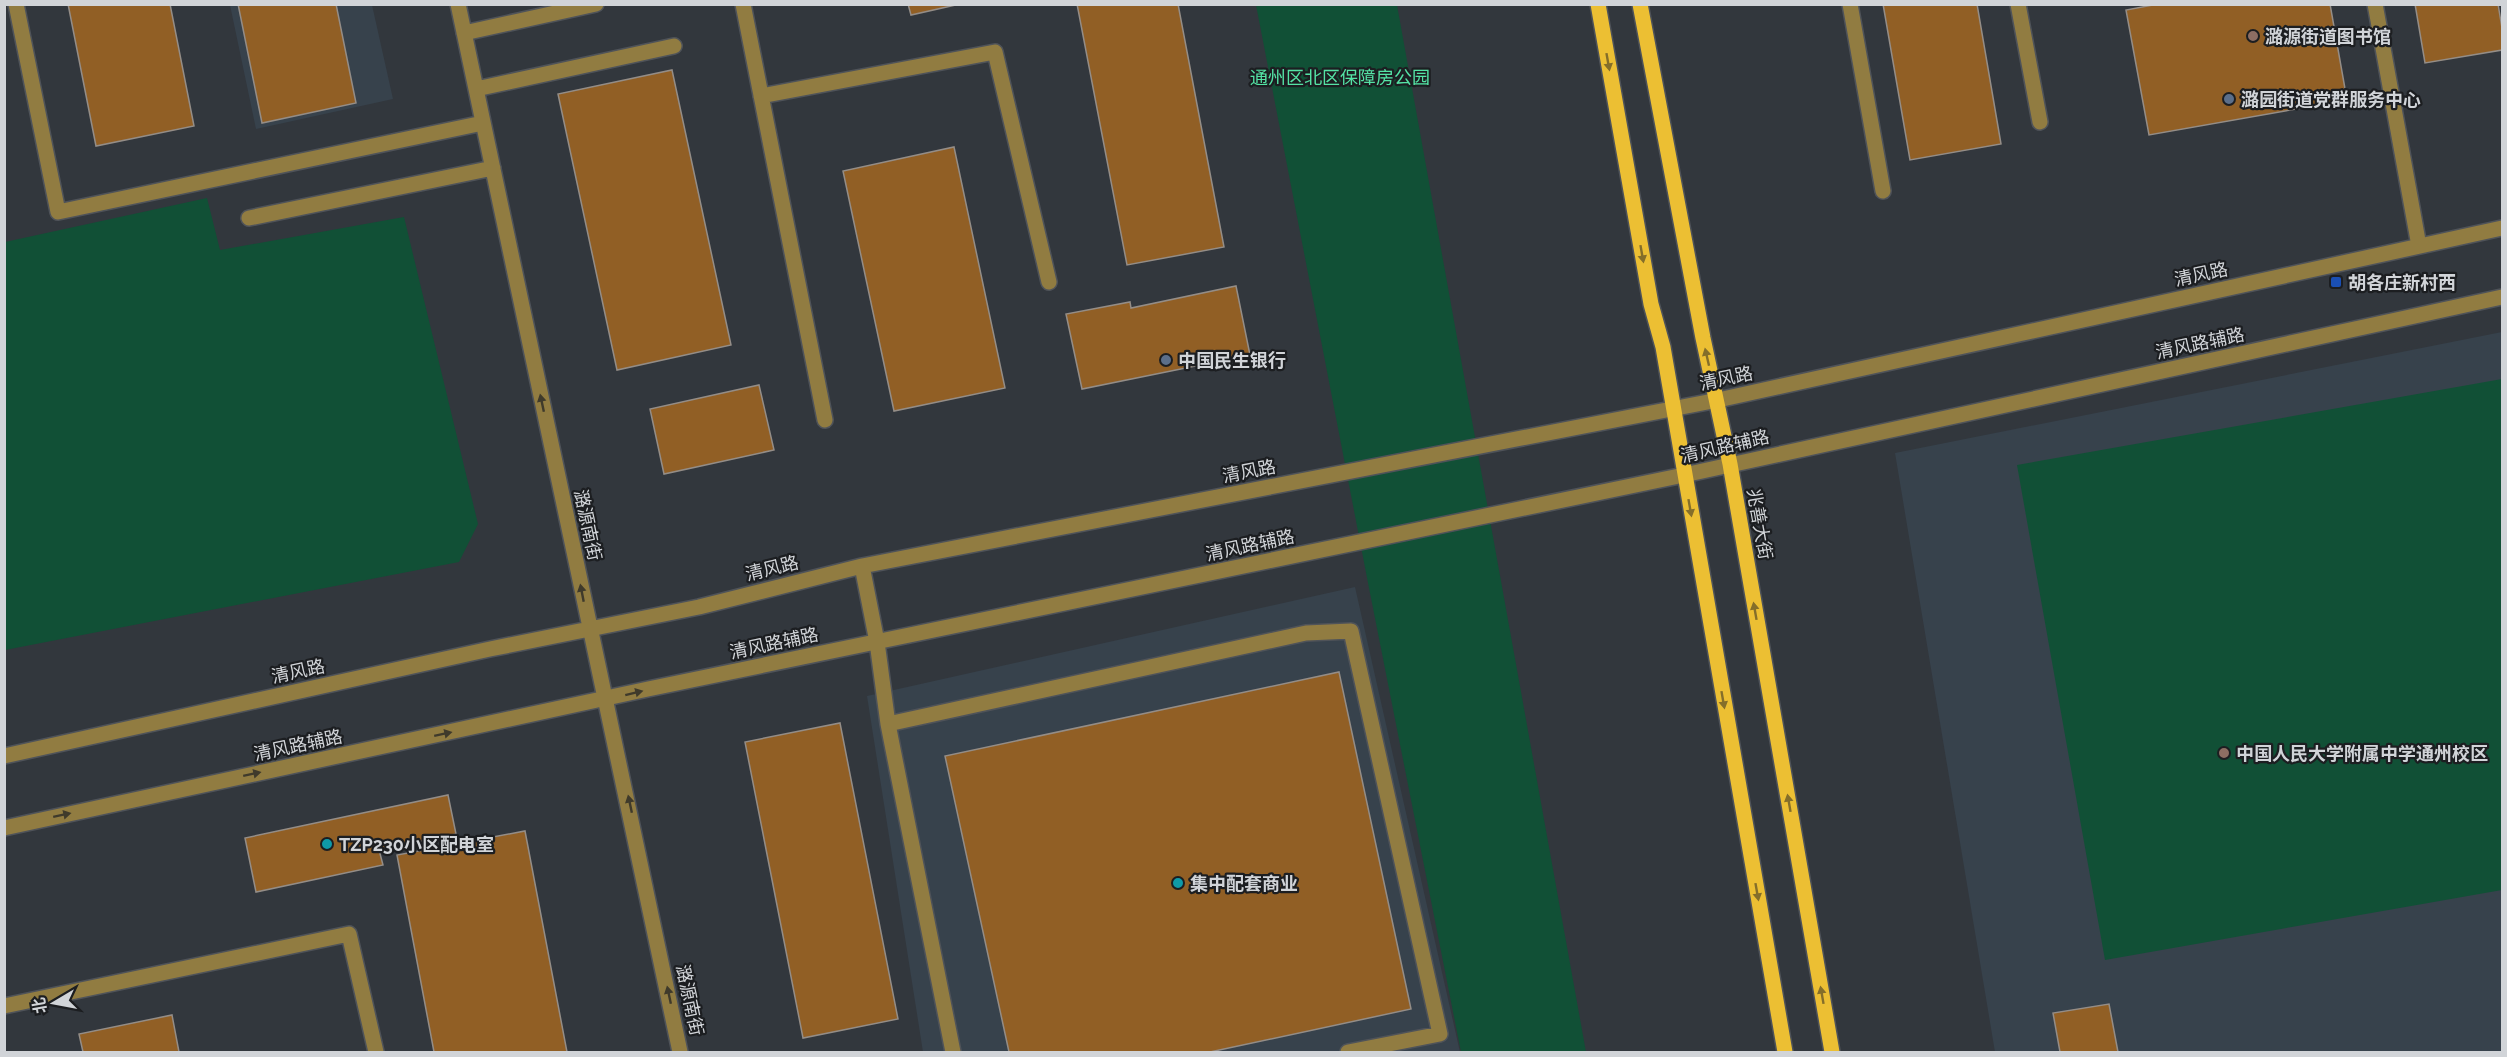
<svg xmlns="http://www.w3.org/2000/svg" width="2507" height="1057" font-family="Raleway,'Noto Sans SC',sans-serif">
	<style>
		.built { fill: #37424c }
		.green { fill: #115036 }
		.building { fill: #915f25; stroke: #948d87; stroke-width: 1.5 }
		.lines { fill: none; stroke-linecap: round; stroke-linejoin: round }
		.minor-casing { stroke: #4f5359; stroke-width: 18 }
		.major-casing { stroke: #4f5359; stroke-width: 18 }
		.minor { stroke: #917c41; stroke-width: 15 }
		.major { stroke: #ecbf33; stroke-width: 15 }
		.oneway { fill: #846e2a }
		.oneway2 { fill: #3f3a2b }
		.education-dot { fill: #8d6e63; stroke: #1c1e21; stroke-width: 2 }
		.service-dot { fill: #5c6f8a; stroke: #1c1e21; stroke-width: 2 }
		.transit-dot { fill: #1a4fb4; stroke: #1c1e21; stroke-width: 2 }
		.culture-dot { fill: #0f9aa8; stroke: #1c1e21; stroke-width: 2 }
		.labels { text-anchor: middle; dominant-baseline: central; stroke-width: 4.5; stroke-linejoin: round; paint-order: stroke }
		.poi-label { font-size: 18px; font-weight: bold; fill: #d1d4d8; stroke: #1c1e21; text-anchor: start }
		.park-label { font-size: 18px; fill: #54e3a5; stroke: #1c1e21 }
		.street-label { font-size: 18px; fill: #d1d4d8; stroke: #1c1e21 }
	</style>
	<rect width="100%" height="100%" fill="#32373d"/>
	<!-- built -->
	<path class="built" d="M230 5H372L393 99 256 129Z
		M2502 332V1052H1995L1895 453Z
		M1355 587 1460 1052H923L867 696Z"/>
	<!-- green -->
	<path class="green" d="M1256 5H1397L1586 1052H1461L1369 588Z
		M207 198 220 250 404 217 478 524 459 562 5 650V242Z
		M2502 379V890L2105 960 2017 465Z"/>
	<!-- building -->
	<path class="building" d="M68 4H170L194 126 96 146Z
		M238 4H336L356 103 262 123Z
		M908 4H960L911 15Z
		M1077 4H1178L1224 247 1127 265Z
		M1883 4H1977L2001 144 1910 160Z
		M2158 4H2330L2347 100 2149 135 2126 10Z
		M2415 4H2498L2502 28V50L2425 63Z
		M672 70 731 345 617 370 558 94Z
		M954 147 1005 388 894 411 843 171Z
		M1236 286 1250 355 1082 389 1066 314 1130 302 1131 308Z
		M759 385 774 450 664 474 650 409Z
		M1339 672 1411 1009 1210 1052H1009L945 756Z
		M840 723 898 1019 803 1038 745 742Z
		M448 795 456 834 379 850 383 865 256 892 245 838Z
		M525 831 567 1052H434L397 855Z
		M2109 1004 2118 1052H2060L2053 1013Z
		M172 1015 179 1052H83L79 1034Z"/>
	<g class="lines">
		<!-- minor casing -->
		<g class="minor-casing">
			<path id="minor" d="M16 4 58 212 483 123
				M458 4C532 354 609 703 680 1052
				M743 4 825 420
				M1850 4 1883 191
				M2018 4 2040 122
				M2375 4 2419 246
				M464 33 596 4
				M476 89 674 46
				M761 96 995 52 1049 282
				M249 218 493 168
				M862 566 877 642 888 724 953 1052
				M888 724 1306 633 1351 631 1440 1034 1348 1052
				M4 756 490 649 699 607 862 566 1718 400 2502 228
				M4 828 648 689 1684 475 2502 297
				M4 1006 349 934 376 1052"/>
		</g>
		<!-- major casing -->
		<g class="major-casing">
			<path id="major" d="M1598 4 1651 304 1663 347 1785 1052
				M1640 4 1703 338 1730 464 1832 1052"/>
		</g>
		<!-- minor -->
		<use href="#minor" class="minor"/>
		<!-- major -->
		<use href="#major" class="major"/>
	</g>
	<!-- one-way arrows -->
	<defs><path id="oneway-solid" d="M-6-.8H1V-3.2L6.5 0L1 3.2V.8H-6Z" transform="scale(1.5)"/></defs>
	<g class="oneway">
		<use href="#oneway-solid" transform="translate(1608 62) rotate(80)"/>
		<use href="#oneway-solid" transform="translate(1642 254) rotate(80)"/>
		<use href="#oneway-solid" transform="translate(1707 357) rotate(-103)"/>
		<use href="#oneway-solid" transform="translate(1690 508) rotate(80)"/>
		<use href="#oneway-solid" transform="translate(1755 611) rotate(-100)"/>
		<use href="#oneway-solid" transform="translate(1723 700) rotate(80)"/>
		<use href="#oneway-solid" transform="translate(1789 803) rotate(-100)"/>
		<use href="#oneway-solid" transform="translate(1757 892) rotate(80)"/>
		<use href="#oneway-solid" transform="translate(1822 995) rotate(-100)"/>
	</g>
	<g class="oneway2">
		<use href="#oneway-solid" transform="translate(542 403) rotate(-102)"/>
		<use href="#oneway-solid" transform="translate(582 593) rotate(-101)"/>
		<use href="#oneway-solid" transform="translate(634 693) rotate(-14)"/>
		<use href="#oneway-solid" transform="translate(443 734) rotate(-12)"/>
		<use href="#oneway-solid" transform="translate(252 774) rotate(-12)"/>
		<use href="#oneway-solid" transform="translate(630 804) rotate(-102)"/>
		<use href="#oneway-solid" transform="translate(62 815) rotate(-12)"/>
		<use href="#oneway-solid" transform="translate(669 995) rotate(-102)"/>
	</g>
	<!-- markers -->
	<g class="education-dot">
		<circle cx="2253" cy="36" r="6"/>
		<circle cx="2224" cy="753" r="6"/>
	</g>
	<g class="service-dot">
		<circle cx="2229" cy="99" r="6"/>
		<circle cx="1166" cy="360" r="6"/>
	</g>
	<rect class="transit-dot" x="2330" y="276" width="12" height="12" rx="3"/>
	<g class="culture-dot">
		<circle cx="327" cy="844" r="6"/>
		<circle cx="1178" cy="883" r="6"/>
	</g>
	<g class="labels">
		<!-- poi labels -->
		<g class="poi-label">
			<text x="2265" y="36">潞源街道图书馆</text>
			<text x="2241" y="99">潞园街道党群服务中心</text>
			<text x="2348" y="282">胡各庄新村西</text>
			<text x="1178" y="360">中国民生银行</text>
			<text x="2236" y="753">中国人民大学附属中学通州校区</text>
			<text x="339" y="844">TZP230小区配电室</text>
			<text x="1190" y="883">集中配套商业</text>
		</g>
		<!-- park labels -->
		<g class="park-label">
			<text x="1340" y="77">通州区北区保障房公园</text>
		</g>
		<!-- street labels -->
		<g class="street-label">
			<text transform="translate(2201 274) rotate(-12)">清风路</text>
			<text transform="translate(2200 343) rotate(-12)">清风路辅路</text>
			<text transform="translate(1726 378) rotate(-12)">清风路</text>
			<text transform="translate(1725 446) rotate(-13)">清风路辅路</text>
			<text transform="translate(1249 471) rotate(-11)">清风路</text>
			<text transform="translate(1760 524) rotate(80)">兆善大街</text>
			<text transform="translate(588 525) rotate(78)">潞源南街</text>
			<text transform="translate(1250 545) rotate(-12)">清风路辅路</text>
			<text transform="translate(772 568) rotate(-14)">清风路</text>
			<text transform="translate(774 643) rotate(-12)">清风路辅路</text>
			<text transform="translate(298 671) rotate(-12)">清风路</text>
			<text transform="translate(298 745) rotate(-12)">清风路辅路</text>
			<text transform="translate(690 1000) rotate(78)">潞源南街</text>
		</g>
	</g>
	<!-- border -->
	<rect width="2507" height="1057" fill="none" stroke="#d1d4d8" stroke-width="12"/>
	<!-- north arrow -->
	<g transform="translate(54 1003) rotate(260)" stroke="#1c1e21" stroke-width="4.5" paint-order="stroke">
	<path d="M0-4.5L10 22L0 15L-10 22Z" fill="#d1d4d8"/>
	<text y="-9" font-size="16" font-weight="bold" text-anchor="middle" fill="#d1d4d8">北</text>
	</g>
</svg>
